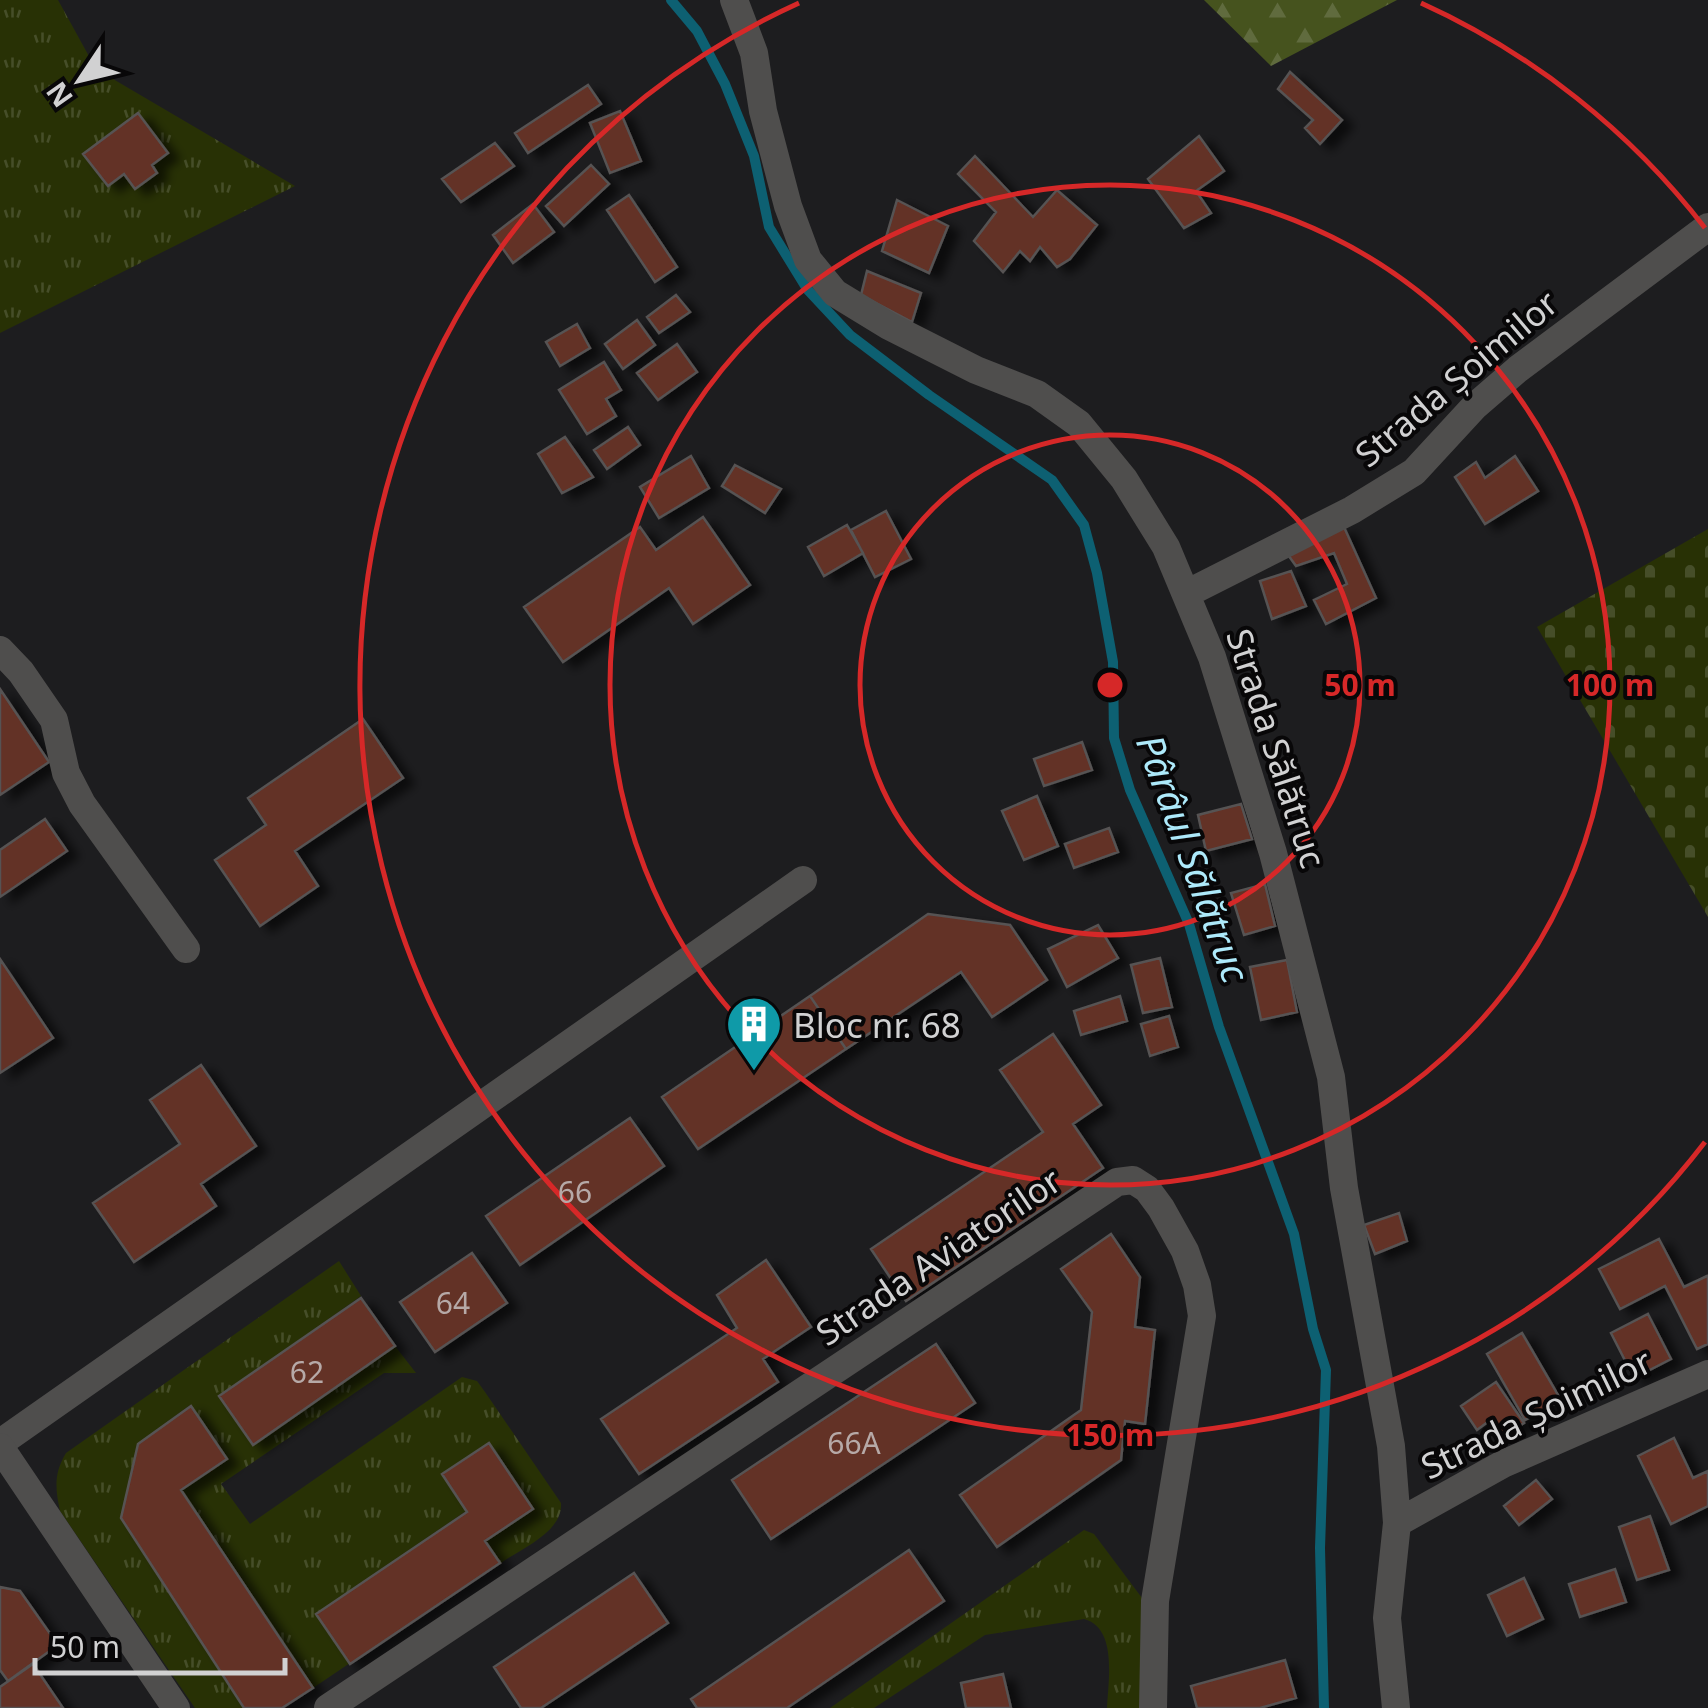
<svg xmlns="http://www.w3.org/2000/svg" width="1708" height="1708" font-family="'Noto Sans',sans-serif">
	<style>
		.grass { fill: url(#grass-tufts) }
		.forest { fill: url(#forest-firs) }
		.cemetery { fill: url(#cemetery-stones) }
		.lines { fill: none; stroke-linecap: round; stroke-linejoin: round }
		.stream { stroke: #0d6072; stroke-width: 10 }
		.building { fill: #643025; stroke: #565353; stroke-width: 2.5; filter: url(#shadow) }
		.minor { stroke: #4f4e4d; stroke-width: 28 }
		.tertiary { stroke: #4f4e4d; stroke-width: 28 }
		.ring { fill: none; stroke: #d62828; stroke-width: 5 }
		.labels { text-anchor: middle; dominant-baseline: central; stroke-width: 8; stroke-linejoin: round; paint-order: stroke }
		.number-label { font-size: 30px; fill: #b6a9a7 }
		.street-label { font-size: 35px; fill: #d1d1d2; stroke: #080708 }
		.poi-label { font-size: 35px; fill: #d1d1d2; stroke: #080708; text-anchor: start }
		.water-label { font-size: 38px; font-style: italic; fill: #ade9fa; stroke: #080708 }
		.centre { fill: #d62828; stroke: #080708; stroke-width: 5 }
		.ring-label { font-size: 30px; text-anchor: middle; font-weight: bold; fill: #d62828; stroke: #080708; stroke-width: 8; stroke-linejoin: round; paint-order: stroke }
	</style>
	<defs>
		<pattern id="grass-tufts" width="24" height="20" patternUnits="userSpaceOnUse" patternTransform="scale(2.5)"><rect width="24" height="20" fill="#283105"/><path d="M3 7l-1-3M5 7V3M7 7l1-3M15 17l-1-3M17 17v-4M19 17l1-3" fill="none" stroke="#464e29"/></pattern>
		<pattern id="forest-firs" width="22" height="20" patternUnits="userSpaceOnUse" patternTransform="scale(2.5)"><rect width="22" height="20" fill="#46531e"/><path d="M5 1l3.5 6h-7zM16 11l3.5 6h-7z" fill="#606b3e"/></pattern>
		<pattern id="cemetery-stones" width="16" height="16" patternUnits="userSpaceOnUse" patternTransform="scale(2.5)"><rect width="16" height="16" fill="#283105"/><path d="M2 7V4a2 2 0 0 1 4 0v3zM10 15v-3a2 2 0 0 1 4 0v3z" fill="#464e29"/></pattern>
		<filter id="shadow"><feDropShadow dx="11" dy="6" stdDeviation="5" flood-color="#0009"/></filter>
	</defs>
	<rect width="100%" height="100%" fill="#1d1d1f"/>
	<!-- grass -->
	<path class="grass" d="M0 0H58L96 69 295 186 0 333Z
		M339 1261 361 1296 220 1396 253 1442 395 1346 416 1373H384L221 1484 250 1524 462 1377 477 1381 485 1392 561 1503C563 1532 522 1548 501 1563L486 1541 531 1509 443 1475 466 1511 317 1613 350 1663 313 1688 182 1490 228 1459 190 1405 137 1444 121 1518 244 1708H195L60 1511C55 1488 54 1473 66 1453Z
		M1084 1530 1094 1534 1142 1598 1144 1708H1107C1108 1682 1118 1628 1084 1619L985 1635 874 1708H830Z"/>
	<!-- forest -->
	<path class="forest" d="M1204 0H1397L1271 66Z"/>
	<!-- cemetery -->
	<path class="cemetery" d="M1708 529V917L1537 627Z"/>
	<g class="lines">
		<!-- stream -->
		<path class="stream" d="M671 0 697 31 725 84 754 156 769 227 807 289 850 335 929 395 1052 480 1084 525 1097 573 1113 662 1114 738 1130 790 1189 924 1219 1027 1294 1234 1313 1329 1326 1370 1320 1548 1324 1708"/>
	</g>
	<!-- building -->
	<path class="building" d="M1290 72 1342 120 1320 144 1305 128 1313 120 1278 89Z
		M588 85 601 104 528 153 515 133Z
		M620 111 641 161 610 173 590 123Z
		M138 113 168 153 152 165 157 173 135 189 124 174 108 186 83 154Z
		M1199 136 1224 171 1196 191 1211 213 1184 228 1148 179Z
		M495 143 514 166 461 202 442 179Z
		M975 156 1033 217 1057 190 1097 225 1070 259 1057 267 1040 247 1030 261 1020 251 1003 272 974 241 996 212 958 174Z
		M591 165 609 184 564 226 546 206Z
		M629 195 677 267 655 282 607 210Z
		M897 200 948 226 929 273 882 251Z
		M533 204 554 232 513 263 493 235Z
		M867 271 921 293 912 322 861 295Z
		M676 295 690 312 659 333 647 317Z
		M637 320 655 345 623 369 605 344Z
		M577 324 590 348 560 366 546 342Z
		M677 344 697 372 658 400 637 373Z
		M604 362 621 390 606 399 616 416 587 434 559 390Z
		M628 427 640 445 607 469 594 450Z
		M565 437 593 477 562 493 538 454Z
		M691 456 709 488 659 518 640 487Z
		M1515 456 1538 491 1485 524 1455 477 1476 462 1485 478Z
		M735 465 781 489 765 513 722 486Z
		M886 511 911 559 875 577 851 530Z
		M703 517 750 585 693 624 669 588 563 662 524 607 640 527 656 550Z
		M847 525 863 553 824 576 808 547Z
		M1344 527 1376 598 1326 624 1314 600 1347 584 1334 553 1296 566 1286 552Z
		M1291 571 1306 606 1272 619 1260 581Z
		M0 689 49 762 0 795Z
		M363 719 403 778 295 851 318 886 260 926 215 860 266 825 248 798Z
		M1082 742 1092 770 1044 786 1034 759Z
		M1037 796 1058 846 1024 860 1002 811Z
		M1241 804 1252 839 1206 851 1198 815Z
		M45 819 67 851 0 897V850Z
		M1109 828 1118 852 1074 868 1065 844Z
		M1265 884 1275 926 1244 935 1231 893Z
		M928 914 1010 925 1047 980 992 1017 961 972 846 1049 810 996Z
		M1098 925 1118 958 1067 987 1048 949Z
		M1160 958 1172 1007 1143 1013 1131 965Z
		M0 959 53 1038 0 1073Z
		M1287 960 1297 1012 1261 1020 1250 967Z
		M810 996 846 1049 698 1149 662 1097Z
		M1120 996 1127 1021 1081 1035 1074 1011Z
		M1169 1016 1178 1047 1150 1056 1141 1024Z
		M1053 1034 1101 1105 1073 1124 1103 1168 906 1301 871 1249 1043 1132 1000 1070Z
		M201 1065 256 1146 201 1184 216 1206 134 1262 93 1203 180 1144 150 1100Z
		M630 1118 664 1166 520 1265 486 1216Z
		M1399 1213 1407 1241 1375 1254 1364 1225Z
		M1111 1234 1140 1277 1135 1327 1155 1330 1145 1424 1125 1421 1121 1460 997 1547 960 1495 1081 1410 1092 1312 1061 1269Z
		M1659 1239 1684 1287 1707 1276 1708 1278V1344L1697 1349 1665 1286 1620 1309 1599 1269Z
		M472 1253 507 1303 435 1352 400 1302Z
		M766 1260 811 1327 763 1359 778 1382 639 1474 601 1419 737 1328 717 1295Z
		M361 1298 395 1346 253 1445 219 1396Z
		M1648 1314 1671 1359 1634 1378 1611 1333Z
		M1522 1333 1561 1400 1525 1420 1487 1354Z
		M936 1344 975 1403 771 1539 732 1480Z
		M1496 1382 1524 1423 1502 1438 1489 1421 1477 1430 1461 1406Z
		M191 1406 227 1459 181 1490 313 1688 282 1708H244L121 1518 138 1444Z
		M1674 1438 1693 1478 1708 1471V1506L1671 1524 1638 1456Z
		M489 1443 533 1509 485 1541 500 1563 350 1664 316 1614 467 1512 442 1474Z
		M1536 1480 1552 1499 1519 1525 1504 1506Z
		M1650 1516 1669 1570 1637 1580 1619 1527Z
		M909 1550 944 1601 787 1708H697L691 1699Z
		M1615 1569 1626 1602 1580 1617 1569 1584Z
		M634 1573 668 1623 541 1708H521L494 1667Z
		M1524 1578 1543 1619 1507 1636 1488 1595Z
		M0 1587 20 1591 58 1645 8 1681 0 1670Z
		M1285 1660 1296 1698 1260 1708H1197L1191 1686Z
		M33 1664 63 1708H0V1687Z
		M1003 1674 1011 1708H966L961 1683Z"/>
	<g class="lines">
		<!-- minor -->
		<path class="minor" d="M734 0 754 53 763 111 788 206 808 260 835 293 889 326 976 370 1037 394 1079 424 1124 479 1166 547 1212 657 1273 853 1331 1077 1344 1188 1391 1446 1397 1523 1387 1618 1396 1708
			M1186 594 1352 510 1414 472 1474 407 1518 369 1708 227
			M0 650 21 672 54 720 66 773 82 804 186 949
			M0 1443 803 880
			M1397 1523 1503 1464 1708 1374
			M328 1708 1117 1182 1133 1180 1147 1189 1161 1208 1185 1251 1197 1285 1202 1316 1155 1601 1153 1708"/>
		<!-- tertiary -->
		<path class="tertiary" d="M0 1447 176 1708"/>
	</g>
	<!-- distance rings -->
	<g class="ring">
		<circle cx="1110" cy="685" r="250"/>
		<circle cx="1110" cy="685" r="500"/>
		<path d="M1705 1142A750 750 0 1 1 799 3M1421 3A750 750 0 0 1 1705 228"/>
	</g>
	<!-- icons -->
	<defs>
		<g id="building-pin" transform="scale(2.875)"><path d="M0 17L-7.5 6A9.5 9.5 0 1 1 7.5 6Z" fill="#0f9aa8" stroke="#080708"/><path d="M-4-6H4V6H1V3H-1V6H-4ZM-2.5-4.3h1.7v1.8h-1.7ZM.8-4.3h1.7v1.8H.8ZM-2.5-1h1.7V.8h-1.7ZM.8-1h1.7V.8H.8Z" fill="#fff"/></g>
	</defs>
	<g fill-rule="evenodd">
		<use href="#building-pin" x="754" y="1024"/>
	</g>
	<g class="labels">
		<!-- number labels -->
		<g class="number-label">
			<text x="575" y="1191">66</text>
			<text x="453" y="1302">64</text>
			<text x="307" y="1371">62</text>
			<text x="854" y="1442">66A</text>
		</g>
		<!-- street labels -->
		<g class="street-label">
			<text transform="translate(1456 378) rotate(-40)">Strada Șoimilor</text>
			<text transform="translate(1277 748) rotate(72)">Strada Sălătruc</text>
			<text transform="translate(938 1256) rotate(-34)">Strada Aviatorilor</text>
			<text transform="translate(1536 1413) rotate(-26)">Strada Șoimilor</text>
		</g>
		<!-- poi labels -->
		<g class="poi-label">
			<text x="793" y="1024">Bloc nr. 68</text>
		</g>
		<!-- water labels -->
		<g class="water-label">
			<text transform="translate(1194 858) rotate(70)">Pârâul Sălătruc</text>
		</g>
	</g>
	<circle cx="1110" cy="685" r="15" class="centre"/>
	<g class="ring-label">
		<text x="1360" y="696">50 m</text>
		<text x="1610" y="696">100 m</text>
		<text x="1110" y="1446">150 m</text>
	</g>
	<!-- north arrow -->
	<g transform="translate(80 80) rotate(235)" stroke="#080708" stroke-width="8" paint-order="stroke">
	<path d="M0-8L18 38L0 25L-18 38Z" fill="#d1d1d2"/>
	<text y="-15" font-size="28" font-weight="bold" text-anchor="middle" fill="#d1d1d2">N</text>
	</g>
	<!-- scale -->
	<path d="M35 1658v15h250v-15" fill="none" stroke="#d1d1d2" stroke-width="5"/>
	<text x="50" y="1658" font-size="30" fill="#d1d1d2" stroke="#080708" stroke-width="8" paint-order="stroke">50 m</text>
</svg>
